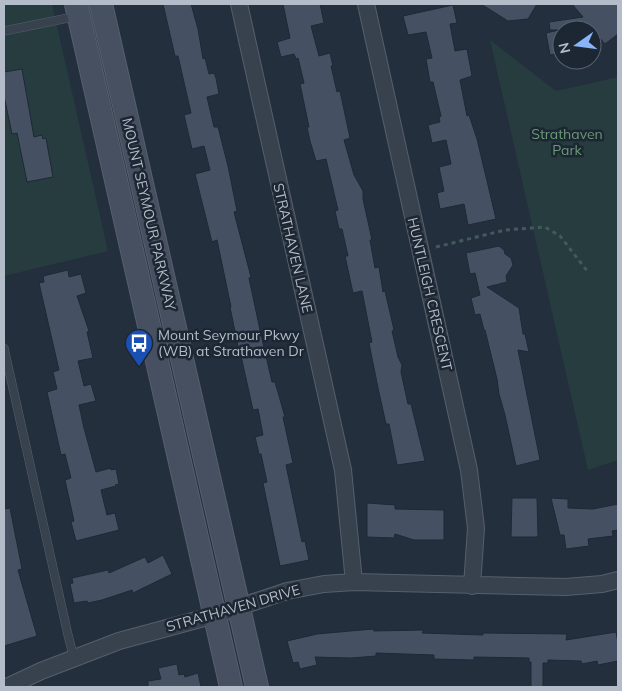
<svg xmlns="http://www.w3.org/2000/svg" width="622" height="691" font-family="Mulish,sans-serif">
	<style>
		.green { fill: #263c3f }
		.building { fill: #455162; stroke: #1f2835 }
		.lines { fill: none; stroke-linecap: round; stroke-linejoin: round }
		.service-casing { stroke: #565f6c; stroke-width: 9 }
		.minor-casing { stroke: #565f6c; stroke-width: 18 }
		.secondary-casing { stroke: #565f6c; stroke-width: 24 }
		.path { stroke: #44595c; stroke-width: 3; stroke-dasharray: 4 4; stroke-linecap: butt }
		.service { stroke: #38414e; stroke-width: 8 }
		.minor { stroke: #38414e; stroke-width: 16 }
		.secondary { stroke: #465061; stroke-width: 22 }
		.labels { text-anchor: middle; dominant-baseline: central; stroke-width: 5; stroke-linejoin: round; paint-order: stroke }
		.park-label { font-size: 14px; fill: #6b9a76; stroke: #1d2633 }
		.street-label { font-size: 14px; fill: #b4bcc9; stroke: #1d2633 }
		.poi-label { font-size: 14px; fill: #b4bcc9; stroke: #1d2633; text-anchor: start }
	</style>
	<rect width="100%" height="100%" fill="#242f3e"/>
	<!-- green -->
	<path class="green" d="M4 4H52L108 251 4 276Z
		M490 40 556 91 618 77V460L588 470Z"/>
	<!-- building -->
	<path class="building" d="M163 4H191L198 29 203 59 205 58 209 74 214 73 216 78 219 94 207 97 214 127H218L228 166 237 211 234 212 251 277 249 278 260 330 272 382H275L285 417H283L293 463 286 465 302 542 305 541 309 560 280 566 263 483 267 482 261 454H259L255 437 263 435 258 409 253 410 241 356H240L230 307H231L217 240 212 242 195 174 210 170 204 146 192 149 184 115 191 113 178 56H175Z
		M283 4H320L324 23 311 26 319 56 330 53 333 66H331L337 92 340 91 350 138 344 140 354 175 363 191V199L372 240H370L375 268 379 267 383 292 385 291 394 330 392 331 398 357 402 365 401 372 408 404H411L425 461 397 465 389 424H386L378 388 369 343 372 342 362 291 353 293 345 256H348L342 229H339L335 211 338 210 326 159 316 161 310 141 307 127H309L300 84 304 83 298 58 296 59 294 54 281 57 277 42 290 38Z
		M481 4H537L528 19 508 21Z
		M572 4H618V34L605 44 593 30H562V53L550 55 546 33 559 30H550L549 22 583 17Z
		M453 5 457 23 450 24 455 51 467 49 472 76 460 80 467 116 469 115 477 139 496 219 468 225 464 204 440 209 437 193 444 191 439 167 451 164 446 140 432 143 428 125 440 122 439 117 441 116 433 82H430L426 59 432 58 426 32 408 35 403 16Z
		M22 69 34 137 42 135 43 139 46 138 53 177 27 182 17 133 12 134 4 96V72Z
		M499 246 504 250 505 254 511 258 513 265 506 276 507 282 487 287 519 308 523 334H525L529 352 518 350 540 460 516 466 505 415 499 394 497 379 485 330H484L480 314 475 315 471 298 480 295 475 273 470 274 466 253Z
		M68 270 69 277 81 274 86 293 77 296 89 331 87 332 93 358 78 361 84 386 91 384 96 401 79 405 84 428 96 472 111 468V470L116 469 119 484 115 485 116 486 101 490 107 515 115 513 119 530 76 541 71 522 74 521 65 480 71 478 65 454 61 455 47 392 57 389 53 372 59 370 39 283 44 282 43 276Z
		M512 498H537L538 537H511Z
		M551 498 568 499V508L593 509 618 504V530L612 531 613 536 588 539 589 546 566 549 564 535H560Z
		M367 503 395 505V509L444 510V540H414L395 534 394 538 367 537Z
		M10 508 22 569 18 570 37 636 4 646V509Z
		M163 555 172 574 133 593 132 590 102 600 88 603 87 601 74 603 70 584 73 583 72 578 108 570 109 573 145 557 148 563Z
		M373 629 374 631 424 630 422 633 483 635V633L567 634 566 640 616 632 618 643V661L598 665 597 661 582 664 581 661 548 660V663H543V687H531V662H529V658L474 657V660L434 659V655L376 653V656L351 658 315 657 317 665 300 669 298 662 293 663 287 641 317 634Z
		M177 664 179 675 184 674 185 677 198 673 201 687H148V681L161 679 158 668Z"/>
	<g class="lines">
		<!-- service casing -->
		<g class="service-casing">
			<path id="service" d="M4 31 78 16
				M4 348 68 635 74 658"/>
		</g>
		<!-- minor casing -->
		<g class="minor-casing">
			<path id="minor" d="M239 4 343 470 354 582
				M366 4 469 470 476 528 472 586
				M7 687 41 671 119 641 215 615 287 591 324 584 354 582 566 587 602 584 618 580"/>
		</g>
		<!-- secondary casing -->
		<g class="secondary-casing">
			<path id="secondary" d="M76 4 231 687
				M101 4 257 687"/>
		</g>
		<!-- path -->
		<path class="path" d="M436 247 505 230 545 227 560 236 588 272"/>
		<!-- service -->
		<use href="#service" class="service"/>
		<!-- minor -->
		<use href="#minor" class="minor"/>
		<!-- secondary -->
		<use href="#secondary" class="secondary"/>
	</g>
	<!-- icons -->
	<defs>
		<g id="bus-pin" transform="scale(1.4375)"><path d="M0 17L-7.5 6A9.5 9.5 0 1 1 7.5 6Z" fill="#1a4fb4" stroke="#1d2633"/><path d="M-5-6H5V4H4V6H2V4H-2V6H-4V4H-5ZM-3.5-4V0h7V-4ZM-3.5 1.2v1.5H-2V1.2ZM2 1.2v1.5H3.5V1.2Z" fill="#fff"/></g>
	</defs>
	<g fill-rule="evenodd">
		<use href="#bus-pin" x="139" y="343"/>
	</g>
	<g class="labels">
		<!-- park labels -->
		<g class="park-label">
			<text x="567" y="134">Strathaven<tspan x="567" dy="16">Park</tspan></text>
		</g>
		<!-- street labels -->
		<g class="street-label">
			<text transform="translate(149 214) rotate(77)">MOUNT SEYMOUR PARKWAY</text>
			<text transform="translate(293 248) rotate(77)">STRATHAVEN LANE</text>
			<text transform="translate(430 294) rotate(77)">HUNTLEIGH CRESCENT</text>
			<text transform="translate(233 608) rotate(-16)">STRATHAVEN DRIVE</text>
		</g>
		<!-- poi labels -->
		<g class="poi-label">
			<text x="158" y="335">Mount Seymour Pkwy<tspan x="158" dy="16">(WB) at Strathaven Dr</tspan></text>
		</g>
	</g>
	<!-- border -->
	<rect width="622" height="691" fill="none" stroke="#b4bcc9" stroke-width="10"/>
	<!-- north arrow -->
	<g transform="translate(577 45) rotate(256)"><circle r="24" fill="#1d2633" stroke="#59626f"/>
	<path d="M0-4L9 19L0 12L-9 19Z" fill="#8ab4f8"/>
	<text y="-8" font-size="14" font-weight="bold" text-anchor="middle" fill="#b4bcc9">N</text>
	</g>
</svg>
